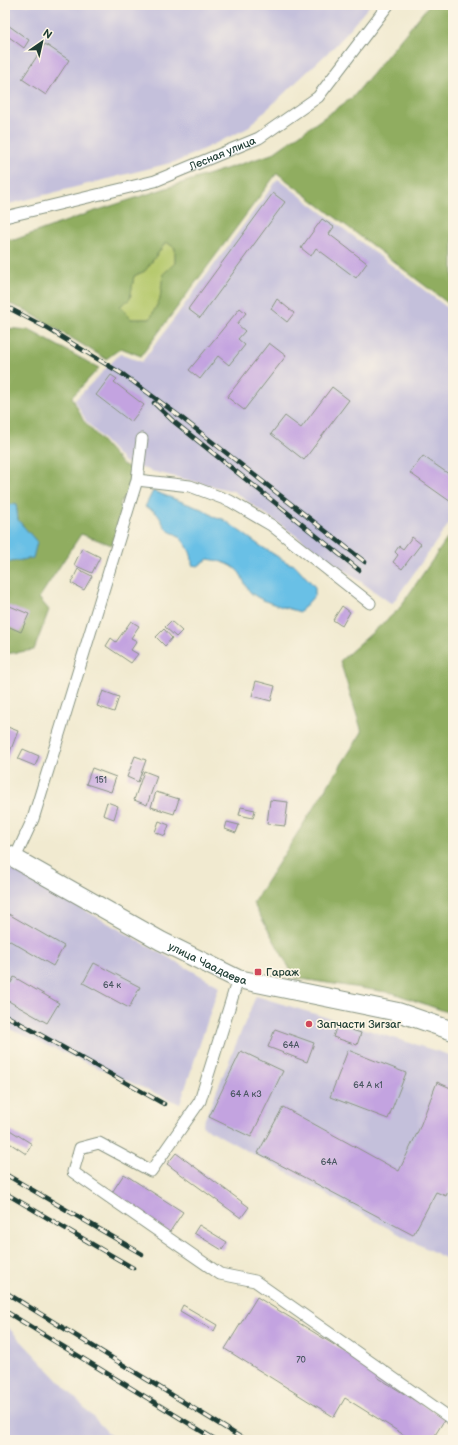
<svg xmlns="http://www.w3.org/2000/svg" width="458" height="1445" font-family="'Balsamiq Sans',sans-serif">
	<style>
		.industrial { fill: #c4c0db }
		.green { fill: #b6c96d; stroke: #6a8350 }
		.forest { fill: #90ad60; stroke: #58754a; fill-rule: evenodd }
		.water { fill: #69c0e6; stroke: #447e8d }
		.building { fill: #c3a3e0 }
		.lines { fill: none; stroke-linecap: round; stroke-linejoin: round }
		.minor-casing { stroke: #889482; stroke-width: 13 }
		.primary-casing { stroke: #889482; stroke-width: 20 }
		.minor { stroke: #fff; stroke-width: 11 }
		.primary { stroke: #fff; stroke-width: 18 }
		.rail-casing { stroke: #1f3d34; stroke-width: 4.5 }
		.rail { stroke: #fcf5e5; stroke-width: 3; stroke-dasharray: 9; stroke-linecap: butt }
		.poi-dot { fill: #d1495b; stroke: #fcf5e5; stroke-width: 1.5 }
		.labels { text-anchor: middle; dominant-baseline: central; stroke-width: 3.5; stroke-linejoin: round; paint-order: stroke }
		.number-label { font-size: 9px; fill: #48565f }
		.street-label { font-size: 11px; fill: #1f3d34; stroke: #fcf5e5 }
		.poi-label { font-size: 11px; fill: #1f3d34; stroke: #fcf5e5; text-anchor: start }
	</style>
	<rect width="100%" height="100%" fill="#fcf5e5"/>
	<filter id="ink" filterUnits="userSpaceOnUse"><feTurbulence type="fractalNoise" baseFrequency=".025" numOctaves="2"/><feDisplacementMap in="SourceGraphic" scale="8" xChannelSelector="R" yChannelSelector="G"/><feConvolveMatrix kernelMatrix="1 2 1 2 8 2 1 2 1" color-interpolation-filters="sRGB"/></filter>
	<filter id="wash" filterUnits="userSpaceOnUse"><feTurbulence type="fractalNoise" baseFrequency=".012" numOctaves="4" result="noise"/><feDisplacementMap in="SourceGraphic" scale="16" xChannelSelector="R" yChannelSelector="G"/><feGaussianBlur stdDeviation="0.9" result="paint"/><feColorMatrix in="noise" values="0 0 0 0 0 0 0 0 0 0 0 0 0 0 0 0 0 1.4 0 .05"/><feComposite in="paint" operator="in"/></filter>
	<g filter="url(#wash)">
		<rect width="100%" height="100%" fill="#f1ead0"/>
		<!-- industrial -->
		<path class="industrial" d="M5 5H370L337 44 246 129 178 161 5 205Z
			M278 179 453 312V518L392 604 233 491 151 471 124 462 86 421 75 400 120 354 142 362Z
			M5 865 219 986 180 1104 5 1027Z
			M256 996 453 1056V1262L410 1240 202 1126Z
			M5 1324 115 1440H5Z"/>
		<!-- green -->
		<path class="green" d="M166 242 175 248V264L163 275 160 299 150 319H131L120 306 130 299 134 276 145 271Z"/>
		<!-- forest -->
		<path class="forest" d="M429 5H453V307L277 173 141 356 121 348 106 359 27 311 5 302V238L14 240 89 213 272 154 353 97ZM166 242 175 248V263L163 274 160 299 150 319H131L120 306 130 299 134 276 145 271Z
			M5 328 29 330 99 368 72 397 83 420 122 464 135 470 131 488 120 503 123 513 112 545 81 534 39 598 49 610 34 650 5 654V563L33 558 37 542 18 520 16 504 5 507Z
			M453 530V1014L393 993 295 978 253 903 362 732 340 661 398 610Z"/>
		<!-- water -->
		<path class="water" d="M153 491 204 510 216 518 223 519 259 545 288 563 295 565 315 587V595L300 612C284 607 264 603 251 593 247 589 244 582 242 577 236 564 220 561 208 559L198 566 192 565C193 553 186 543 177 535 175 533 171 533 169 531 158 521 163 513 145 507Z
			M16 503 18 520 37 542 33 558 5 563V507Z"/>
		<g id="blocks">
			<!-- building -->
			<path class="building" d="M5 23 29 40 24 48 5 34Z
				M45 44 69 60 46 95 22 79Z
				M273 193 285 202 200 318 188 309Z
				M322 219 334 227 329 234 367 263 356 278 316 248 311 256 301 248Z
				M277 299 294 313 287 322 271 309Z
				M240 308 246 313 237 324 245 331 238 339 245 345 229 365 218 356 200 379 189 370Z
				M269 343 286 356 244 410 227 397Z
				M111 375 117 379 114 382 144 405 131 422 96 395Z
				M332 387 349 400 304 460 271 434 285 416 301 428Z
				M423 456 453 477V499L451 502 410 473Z
				M412 537 421 544 402 569 393 562 398 555 395 552 399 546 403 549Z
				M82 548 100 557 92 573 74 565Z
				M78 569 92 576 84 590 71 583Z
				M5 604 29 614 21 632 5 625Z
				M342 606 350 612 342 626 333 620Z
				M131 621 139 626 131 638 137 641 131 650 138 654 131 663 106 646 111 638 116 642Z
				M171 621 182 631 176 637 165 627Z
				M164 629 172 638 165 646 156 637Z
				M256 681 275 686 271 701 252 696Z
				M103 691 119 697 114 712 97 706Z
				M5 726 18 731 5 765Z
				M23 749 39 756 35 766 18 759Z
				M135 756 146 760 138 782 127 777Z
				M92 768 116 777 111 792 86 784Z
				M144 771 157 776 147 805 134 800Z
				M156 792 179 799 174 814 151 807Z
				M270 800 288 802 285 826 267 824Z
				M107 802 118 806 114 819 103 815Z
				M241 807 255 810 253 818 239 815Z
				M159 821 169 825 165 836 155 832Z
				M227 822 239 825 236 833 225 829Z
				M5 912 64 946 53 966 5 938Z
				M94 963 140 987 129 1008 83 983Z
				M14 977 59 1003 47 1023 5 999V980L11 983Z
				M337 1025 361 1033 357 1045 333 1037Z
				M275 1029 314 1043 307 1062 268 1047Z
				M348 1050 406 1073 388 1119 330 1097Z
				M241 1051 283 1071 251 1137 209 1117Z
				M437 1082 453 1089V1180L446 1196 436 1192 413 1235 258 1153 283 1107 399 1171 419 1129Z
				M5 1127 32 1144 26 1154 5 1140Z
				M176 1153 249 1207 241 1218 167 1164Z
				M124 1174 183 1212 169 1233 111 1194Z
				M199 1225 227 1242 222 1250 194 1233Z
				M257 1297 378 1372 377 1377 445 1419 432 1440H412L345 1398 334 1417 225 1349Z
				M183 1305 217 1325 214 1331 180 1311Z"/>
		</g>
	</g>
	<g filter="url(#ink)">
		<use href="#blocks" fill-opacity="0" stroke="#889482" stroke-width="1"/>
		<g class="lines">
			<!-- minor casing -->
			<g class="minor-casing">
				<g id="minor">
					<path id="s1" d="M5 217 155 181 259 138 318 97 388 5"/>
					<path d="M137 480 190 486 230 501 271 525 370 603"/>
					<path d="M15 858 33 819 137 480 142 439"/>
					<path d="M238 979 200 1101 151 1171 99 1143 80 1148 73 1172 220 1274 255 1281 453 1420"/>
				</g>
			</g>
			<!-- primary casing -->
			<g class="primary-casing">
				<g id="primary">
					<path id="s2" d="M5 853 161 941 238 979 398 1012 453 1031"/>
				</g>
			</g>
			<!-- minor -->
			<use href="#minor" class="minor"/>
			<!-- primary -->
			<use href="#primary" class="primary"/>
			<!-- rail casing -->
			<g class="rail-casing">
				<path id="rail" d="M5 306 45 327 124 375 178 415 365 562
					M154 403 173 421 359 570
					M5 1015 164 1104
					M5 1174 142 1254
					M5 1193 133 1268
					M5 1292 245 1440
					M5 1311 216 1440"/>
			</g>
			<!-- rail -->
			<use href="#rail" class="rail"/>
		</g>
	</g>
	<!-- markers -->
	<g class="poi-dot">
		<rect x="254" y="968" width="8" height="8" rx="2"/>
		<circle cx="309" cy="1024" r="4"/>
	</g>
	<g class="labels">
		<!-- number labels -->
		<g class="number-label">
			<text x="101" y="780">151</text>
			<text x="112" y="985">64 к</text>
			<text x="291" y="1045">64А</text>
			<text x="368" y="1085">64 А к1</text>
			<text x="246" y="1094">64 А к3</text>
			<text x="329" y="1162">64А</text>
			<text x="301" y="1360">70</text>
		</g>
		<!-- street labels -->
		<g class="street-label">
			<text stroke="none"><textPath href="#s1" startOffset="227">Лесная улица</textPath></text>
			<text stroke="none"><textPath href="#s2" startOffset="231">улица Чаадаева</textPath></text>
		</g>
		<!-- poi labels -->
		<g class="poi-label">
			<text x="266" y="972">Гараж</text>
			<text x="317" y="1024">Запчасти Зигзаг</text>
		</g>
	</g>
	<!-- margin -->
	<rect width="458" height="1445" fill="none" stroke="#fcf5e5" stroke-width="20"/>
	<!-- north arrow -->
	<g transform="translate(42 42) rotate(34)" stroke="#fcf5e5" stroke-width="3" paint-order="stroke">
	<path d="M0-3L7 15L0 10L-7 15Z" fill="#1f3d34"/>
	<text y="-6" font-size="11" font-weight="bold" text-anchor="middle" fill="#1f3d34">N</text>
	</g>
</svg>
